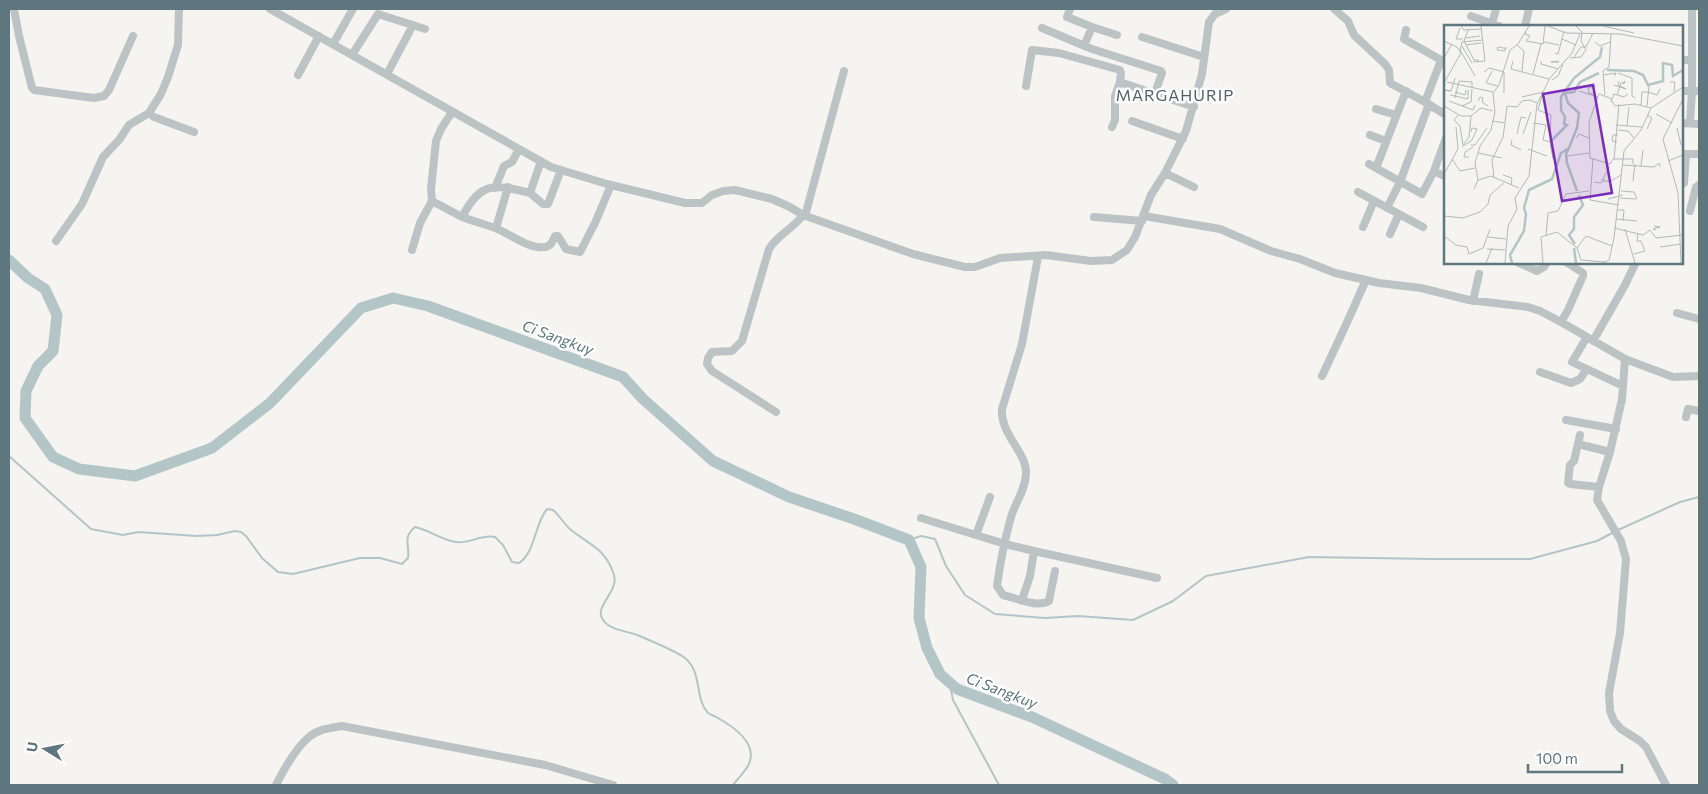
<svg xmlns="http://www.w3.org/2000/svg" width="1708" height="794" font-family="Commissioner,sans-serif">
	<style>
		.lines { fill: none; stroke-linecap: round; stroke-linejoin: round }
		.stream { stroke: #b3c5c6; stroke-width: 2 }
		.river { stroke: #b3c5c6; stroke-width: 11 }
		.minor { stroke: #bcc3c5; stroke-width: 8 }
		.labels { text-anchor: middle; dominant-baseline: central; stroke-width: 5; stroke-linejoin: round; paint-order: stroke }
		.water-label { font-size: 15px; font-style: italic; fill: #597779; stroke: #fff }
		.quarter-label { font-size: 16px; letter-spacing: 1px; fill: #516267; stroke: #fff }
		.inset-river { fill: none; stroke: #b3c5c6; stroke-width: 2.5 }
		.inset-road { fill: none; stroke: #b0babb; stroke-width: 1 }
		.view { fill: #7b2cbf; fill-opacity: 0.15; stroke: #7b2cbf; stroke-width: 2.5 }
		.inset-edge { fill: none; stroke: #5e767d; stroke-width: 2.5 }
	</style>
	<rect width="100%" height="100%" fill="#f5f4f0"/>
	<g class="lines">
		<!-- stream -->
		<path class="stream" d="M9 456 91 529 123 535 138 532 197 536 217 535 235 531 241 532 246 536 262 558 278 572 293 574 360 558H380L402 564 408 558C410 544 402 538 415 527 429 530 442 540 456 542 470 544 481 534 495 537L503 545 512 562 519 563C535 553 535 523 547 509L553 510C560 516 564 524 571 530 590 545 606 549 614 575 619 592 593 607 603 620 610 630 626 631 637 635 649 640 676 651 685 658 703 673 694 698 708 713 711 715 715 716 718 718 734 727 758 743 749 764 745 772 738 778 733 785
			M1618 530 1680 502 1699 497
			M909 540 921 536 935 539 946 566 965 595 995 614 1045 618 1078 616 1133 620 1173 601 1206 576 1309 557 1431 559H1530L1597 541 1614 532
			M952 685 951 690 953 700 999 785"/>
		<!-- river -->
		<path class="river" d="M9 260 28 278 45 289 57 315 53 351 38 366 26 391 25 418 53 457 79 469 135 476 212 448 270 403 361 308 393 298 428 306 623 377 643 399 713 461 789 497 854 519 909 540 921 567 919 618 927 648 940 674 957 689 1032 717 1165 779 1173 785"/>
		<!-- minor -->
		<path class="minor" d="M14 9 19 36 32 88 34 90 94 98 104 96 109 90 133 36
			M270 9 551 167 607 184 685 203H702L712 195 723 191 735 190 772 199 790 207 803 215 913 254 965 267H975L1000 258 1046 255 1091 261 1112 260 1127 250 1135 237 1151 195 1165 173 1186 131 1202 74 1209 22 1215 14 1226 9
			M1070 9 1067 17 1092 27 1084 46
			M1334 9 1348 21 1354 35 1385 64 1389 70 1390 83 1425 102 1446 115
			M1471 16 1499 26
			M1492 24 1496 9
			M1525 26 1529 9
			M1092 27 1117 35
			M1042 28 1092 49 1161 71 1162 73 1155 93
			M1406 30 1404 39 1441 60 1425 102
			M1142 37 1204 57
			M333 44 353 9
			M352 55 378 14 425 29
			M1682 60H1692
			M387 74 413 25
			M298 75 319 36
			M1026 86 1032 50 1059 53 1120 70 1121 73 1120 82 1194 107
			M1682 91H1699
			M1376 109 1396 115
			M149 113 154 117 194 132
			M1132 121 1183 139
			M1682 123 1699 124
			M1690 123 1692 91V9
			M1112 127 1115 120V96L1120 82
			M1370 135 1386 141
			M1682 154H1699
			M1369 164 1422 194 1434 171 1446 138
			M1376 168 1406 91
			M1434 171 1446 177
			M1165 173 1194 187
			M1684 183 1686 154
			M495 188 504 166 512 162 519 149
			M1358 192 1423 227
			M530 193 543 204H548L561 170
			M432 201 462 217C481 181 494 184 530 193L541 161
			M1387 208 1400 182 1429 104
			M1690 211 1696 187 1699 185
			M805 216 844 71
			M1144 216 1220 229 1271 251 1300 259 1335 273 1379 283 1421 288 1469 300 1528 307 1540 311 1561 322 1625 359 1673 377 1699 376
			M462 217C473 221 484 224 495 228 509 233 530 250 545 247 551 246 553 241 555 236H558L566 249 580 252 595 223 611 185
			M1094 217 1142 221
			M1363 227 1374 201
			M496 228 508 187
			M1390 234 1399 214
			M56 241 82 204 103 157 119 140 129 125 149 113 161 94 168 77 178 45 179 9
			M412 250 420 223 432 201 431 189 436 141 441 129 452 112
			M1038 257 1022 344 1002 409C1000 434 1027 453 1026 473 1026 489 1015 503 1011 517 1005 539 1000 563 997 586L1003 595C1016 598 1037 608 1049 601L1055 571
			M1517 262 1537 271 1544 267 1547 262
			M1473 301 1479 274
			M1677 313 1699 319
			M1561 322 1568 310 1583 276V273L1566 262
			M1587 337 1572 362 1623 386
			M1593 341 1625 285 1636 262
			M1625 359 1622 399 1610 452 1599 487 1597 500 1621 541 1626 559 1620 633 1609 693 1610 711 1614 721 1621 729 1640 741 1646 747 1666 785
			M1540 372 1571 383 1580 379 1587 369
			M1322 376 1344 329 1366 280
			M776 412 712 371 707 364 708 358 712 352 732 351 742 341 769 249C777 235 793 229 803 215
			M1686 417 1688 409 1699 411
			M1566 420 1616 429
			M1580 435 1574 461 1570 465 1568 483 1570 484 1599 487
			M1578 444 1610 452
			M921 518 1005 544 1034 551 1030 576 1022 600
			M976 535 990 497
			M1034 551 1157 578
			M276 785C284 769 295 749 309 737 318 729 330 728 342 726L545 765 613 785"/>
	</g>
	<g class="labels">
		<!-- water labels -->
		<g class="water-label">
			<text transform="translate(558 337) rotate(20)">Ci Sangkuy</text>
			<text transform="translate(1002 690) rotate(21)">Ci Sangkuy</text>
		</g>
		<!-- quarter labels -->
		<g class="quarter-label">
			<text x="1175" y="94">MARGAHURIP</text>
		</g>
	</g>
	<!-- overview -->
	<g transform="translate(1444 25)">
		<rect width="239" height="239" fill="#f5f4f0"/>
		<path class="inset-river" d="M163 45 190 46 199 50 204 60 219 56V38L228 40 229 51 239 45M107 116 123 100 120 99 121 92 117 85V72L130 53 156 32 158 22M125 123 122 129 123 138 133 166M131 219 125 210 130 204V192L139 180 135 170M130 223 132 238M68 238 66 230 80 206 82 189 80 183 85 165 108 154 117 128 125 123 133 103 135 88 124 78 121 68 130 67 136 57 155 48"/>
		<path class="inset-road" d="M17 1 20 5 38 4M104 1 122 8 176 9 239 21M159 1 190 8M16 3 12 14H19M24 5 20 16 30 35H35M82 6 81 9 86 11 82 16 99 19 101 1M21 13 36 11M118 14 132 20M0 16 13 22 17 28 0 58M100 17 115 20M151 17 156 21 166 17M22 20 37 18M73 20 80 26 78 46M18 21 28 38M61 23V26L53 25 54 22H55L59 23H63M16 25 31 51M16 26 18 17 39 15M111 28 114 29 120 6M130 32 137 22H142L149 8M0 33 8 19M126 33 137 32 142 25 137 16 138 7 132 1M69 36 67 44 105 54M97 36V39L114 44M29 37 41 36 37 1M115 37H107L115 36M48 46 42 58 54 61M40 47 45 43 60 47V68M174 48 188 53V71L191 73M89 49 97 19M160 50 172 48 171 51M108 55 114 51 119 39M3 57 49 67M226 57H231L230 67M170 60 182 64 174 60 175 56M6 66 1 65 7 66 11 53M135 66 154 72M11 67 21 70 22 65M204 67 213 70 216 64M149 69 145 68 144 63 152 61M6 70 24 74V65M161 70 159 46 165 42 167 9M173 70 177 58H179L180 59 181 56 179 58M78 72 99 67 94 85 107 90 106 117 109 134M11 73 15 56 28 57V63M5 76 29 85 31 80M34 76 36 72 39 73 38 77 44 81M167 77 170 69 180 72 184 69M197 80 198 67H205M0 81 17 91H27M18 81 27 77 28 64M203 81 205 61M15 89 10 95 16 101 19 120 25 112 27 91 37 83 49 86M212 89 228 98M203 90 208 93 203 104M48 96 61 98 59 112 48 135 50 153M61 98 63 81 73 82 78 76 86 75 93 78M89 98 102 100 99 115 106 117M172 100 198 102M183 101 185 82M233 103 237 120M174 105 184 106 190 113M73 109 77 92 82 93M79 109 87 87M132 113 135 109 145 113M68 115 67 120 77 125M173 117 168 116 169 110H174M27 120H31L43 103M18 122 28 115 33 104 28 103 27 107M84 124 103 131M34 128 58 133M123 131 145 128M25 132H20L21 127 29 122M8 134 16 146 31 143M149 134 146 175 175 180M170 134 175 79M224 136 239 130M189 139V134H169L166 139 146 133 145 97 155 69 166 73 171 81 191 79 207 83M179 140 210 142 215 138 216 142M197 141 199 125M0 149 14 124 12 102M59 150 68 153 67 160M160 154 159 156H167L177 150M34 155 47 151 75 163M189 156 191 139M150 157 157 158 165 142M30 164 34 155 31 138 36 121 47 105 51 87 49 68 55 60 66 25 74 19 85 1M177 166 190 167 193 174M176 173 192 174M164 174 179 170M174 185H180L179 196M0 191 19 193 36 187 44 179 46 170 60 158M172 194 193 196M210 201 216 202 209 204 212 205M170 203 199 210 206 205 212 213 238 210M181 204 191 238M0 211 12 220 23 222 25 229 39 223 46 204M102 211 104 188 114 186 122 169 145 166M44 212 62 214M216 222 237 219M133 223 142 211 168 221M43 224 62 225M190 229 201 226 197 216H193L194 208M42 238 48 223M61 238 64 201 73 184 71 173 85 151 93 79 106 53 128 28 136 9M99 238 97 212 113 207 133 223 137 235 161 237M159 238 165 235 170 213 180 126 197 105 207 83 239 62M237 238 234 168 219 114 239 74"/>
		<path class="view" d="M149 60 168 168 118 176 99 69Z"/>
		<rect width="239" height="239" class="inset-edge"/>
	</g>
	<!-- border -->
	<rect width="1708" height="794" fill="none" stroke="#5e767d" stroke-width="20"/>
	<!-- north arrow -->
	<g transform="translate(45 749) rotate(280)" stroke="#ffffff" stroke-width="4" paint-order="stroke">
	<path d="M0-4L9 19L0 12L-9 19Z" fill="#5e767d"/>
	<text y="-8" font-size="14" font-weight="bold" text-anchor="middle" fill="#5e767d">U</text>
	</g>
	<!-- scale -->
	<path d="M1528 764v8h94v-8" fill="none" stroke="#5e767d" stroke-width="2.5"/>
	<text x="1536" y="764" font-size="15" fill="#5e767d" stroke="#ffffff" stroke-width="4" paint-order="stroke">100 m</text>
</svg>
